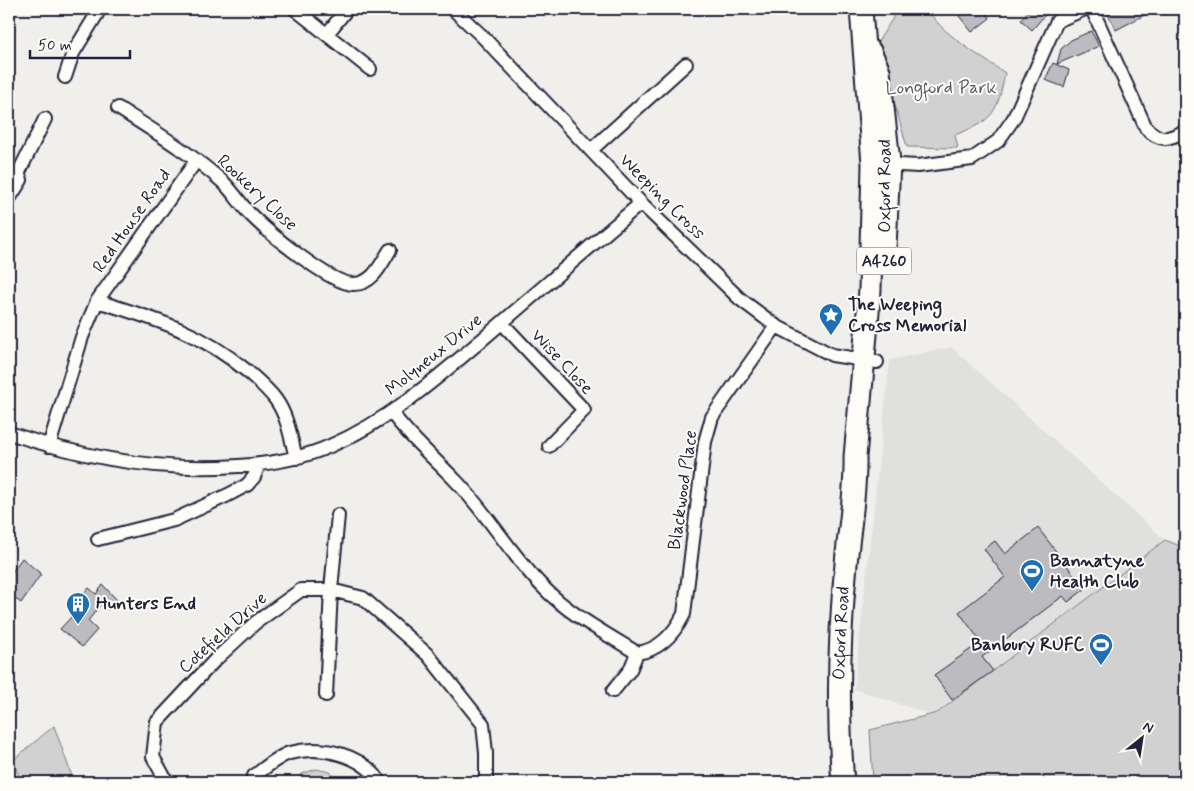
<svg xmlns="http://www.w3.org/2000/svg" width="1194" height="791" font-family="Mynerve,sans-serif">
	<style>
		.built { fill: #e0e0df }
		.green { fill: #d2d1d1; stroke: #7a7a86 }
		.building { fill: #bcbcc0; stroke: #22223b }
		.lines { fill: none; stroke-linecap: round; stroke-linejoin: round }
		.minor-casing { stroke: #22223b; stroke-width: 16 }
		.primary-casing { stroke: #22223b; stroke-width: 25 }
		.minor { stroke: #fdfcf7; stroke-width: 12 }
		.primary { stroke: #fdfcf7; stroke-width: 21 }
		.labels { text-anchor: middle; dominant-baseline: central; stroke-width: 4; stroke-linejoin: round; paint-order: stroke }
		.shield { fill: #fdfcf7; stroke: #646373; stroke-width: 1 }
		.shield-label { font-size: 16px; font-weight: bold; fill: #22223b }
		.park-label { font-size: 18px; fill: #575768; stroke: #fdfcf7 }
		.street-label { font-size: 18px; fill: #22223b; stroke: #fdfcf7 }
		.poi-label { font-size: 18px; font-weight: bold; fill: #22223b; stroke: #fdfcf7; text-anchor: start }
	</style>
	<rect width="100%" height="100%" fill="#f0efec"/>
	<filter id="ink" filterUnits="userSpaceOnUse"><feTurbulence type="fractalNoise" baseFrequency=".02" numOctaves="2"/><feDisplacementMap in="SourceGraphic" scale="10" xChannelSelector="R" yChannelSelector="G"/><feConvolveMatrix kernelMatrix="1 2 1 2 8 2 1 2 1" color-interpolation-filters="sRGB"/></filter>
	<g filter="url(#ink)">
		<!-- built -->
		<path class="built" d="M951 347 1165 540 932 715 854 689 890 360Z"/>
		<!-- green -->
		<path class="green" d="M892 9H929C935 30 986 60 1005 73 997 114 994 120 955 135L958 148 907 147 877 43 893 18Z
			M1165 540 1185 548V782H873L870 730 937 713Z
			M54 726 74 782H21L13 760Z
			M316 769 330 772 338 782H294L302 774Z"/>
		<!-- building -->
		<path class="building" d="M969 9H983L990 18 972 32 959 16Z
			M1030 9H1050L1032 30 1021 20Z
			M1119 9H1156L1116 30 1108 14Z
			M1091 31 1099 46 1057 64 1061 49 1071 40Z
			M1053 63 1069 70 1064 87 1045 80Z
			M1038 528 1085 589 1068 602 1063 596 982 657 993 671 952 700 934 675 981 642 959 612 1005 577 984 549 995 541 1005 554Z
			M22 558 41 574 21 603 9 594V576Z
			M103 585 117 600 108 610 101 604 88 621 97 630 82 647 60 629 87 600 82 596 89 588 96 594Z"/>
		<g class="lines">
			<!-- minor casing -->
			<g class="minor-casing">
				<path id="minor" d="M295 9 370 69
					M453 9 482 36 641 203 740 299 776 326 832 355 877 362
					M1092 9 1146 128C1161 142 1167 140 1185 131
					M327 34 347 9
					M65 77 73 53 100 9
					M118 108C154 131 192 154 224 183 233 192 240 203 248 212 265 230 331 285 354 284 373 284 381 264 390 250
					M591 150 686 64
					M883 164 918 166 972 159 998 141 1014 118 1057 21 1085 9
					M9 199 21 180 18 174 45 119
					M97 301 196 161
					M502 323 584 410 549 446
					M391 412C410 438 434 458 456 481 488 514 511 555 543 587 570 615 605 633 637 653 660 650 674 634 684 614L705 442 712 417 776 326
					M9 433C84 458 159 472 238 466 269 464 301 459 330 446 388 421 436 379 484 338 536 293 589 248 641 203
					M49 446 82 337 97 301C155 319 199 331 247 371 257 380 268 389 276 400 288 417 291 439 296 458
					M98 539 174 520 228 495 247 485 254 477 259 464
					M613 691 630 670 637 653
					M326 695 331 590 338 515
					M167 782 153 757 157 722 215 660 255 623 301 590H331L363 598 428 655 483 724 486 753V782
					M251 782 254 776C264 769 278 756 290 753 321 745 362 754 380 782"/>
			</g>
			<!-- primary casing -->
			<g class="primary-casing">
				<g id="primary">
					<path d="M870 51 879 71 889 162 885 248"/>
					<path id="s1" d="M843 782C837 710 839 636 846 564 849 528 856 493 855 457L870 290 873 164 861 9"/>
				</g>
			</g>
			<!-- minor -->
			<use href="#minor" class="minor"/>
			<!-- primary -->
			<use href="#primary" class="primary"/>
		</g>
	</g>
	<!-- icons -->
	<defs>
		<g id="sight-pin" transform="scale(1.25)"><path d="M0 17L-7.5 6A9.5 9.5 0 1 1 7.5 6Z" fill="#1f6fb2" stroke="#fdfcf7"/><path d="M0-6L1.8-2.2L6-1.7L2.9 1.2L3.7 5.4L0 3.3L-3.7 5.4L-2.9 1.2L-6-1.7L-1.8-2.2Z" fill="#fff"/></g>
		<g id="stadium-pin" transform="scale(1.25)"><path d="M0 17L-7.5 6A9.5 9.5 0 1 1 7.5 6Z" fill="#1f6fb2" stroke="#fdfcf7"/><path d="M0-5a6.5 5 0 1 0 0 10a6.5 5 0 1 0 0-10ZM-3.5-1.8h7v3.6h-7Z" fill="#fff"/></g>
		<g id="building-pin" transform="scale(1.25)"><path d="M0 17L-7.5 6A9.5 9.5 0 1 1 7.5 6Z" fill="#1f6fb2" stroke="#fdfcf7"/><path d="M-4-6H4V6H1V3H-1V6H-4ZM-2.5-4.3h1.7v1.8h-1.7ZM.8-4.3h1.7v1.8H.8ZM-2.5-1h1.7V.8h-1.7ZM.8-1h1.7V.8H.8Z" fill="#fff"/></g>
	</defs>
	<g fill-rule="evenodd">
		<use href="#sight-pin" x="831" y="315"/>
		<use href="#stadium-pin" x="1032" y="571"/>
		<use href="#building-pin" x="78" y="604"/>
		<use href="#stadium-pin" x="1101" y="645"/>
	</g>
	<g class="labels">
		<!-- shield labels -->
		<rect class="shield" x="856.5" y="247.5" width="55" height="27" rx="4"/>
		<g class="shield-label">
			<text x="884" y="261">A4260</text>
		</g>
		<!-- park labels -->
		<g class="park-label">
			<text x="941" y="88">Longford Park</text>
		</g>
		<!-- street labels -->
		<g class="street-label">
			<text transform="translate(885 186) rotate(-90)">Oxford Road</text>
			<text transform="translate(257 193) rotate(43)">Rookery Close</text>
			<text transform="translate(662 197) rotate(45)">Weeping Cross</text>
			<text transform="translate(132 221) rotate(-55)">Red House Road</text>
			<text transform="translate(434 355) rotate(-39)">Molyneux Drive</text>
			<text transform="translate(562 362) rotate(47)">Wise Close</text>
			<text transform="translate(683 490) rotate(-82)">Blackwood Place</text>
			<text transform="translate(223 633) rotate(-42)">Cotefield Drive</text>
			<text stroke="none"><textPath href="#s1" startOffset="149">Oxford Road</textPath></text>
		</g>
		<!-- poi labels -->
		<g class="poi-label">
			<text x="848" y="305">The Weeping<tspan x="848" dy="21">Cross Memorial</tspan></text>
			<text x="1050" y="561">Bannatyne<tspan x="1050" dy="21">Health Club</tspan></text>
			<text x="96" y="604">Hunters End</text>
			<text x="1084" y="645" text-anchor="end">Banbury RUFC</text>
		</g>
	</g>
	<!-- margin -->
	<rect width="1194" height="791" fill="none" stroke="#fdfcf7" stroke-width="30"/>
	<rect x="15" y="15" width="1164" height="761" fill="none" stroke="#22223b" stroke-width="2" filter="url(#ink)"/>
	<!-- north arrow -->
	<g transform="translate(1142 738) rotate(30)" stroke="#fdfcf7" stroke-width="4" paint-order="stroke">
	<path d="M0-4L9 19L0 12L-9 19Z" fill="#22223b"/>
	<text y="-8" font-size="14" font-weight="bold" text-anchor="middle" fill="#22223b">N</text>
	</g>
	<!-- scale -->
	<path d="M30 50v8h100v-8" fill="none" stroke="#22223b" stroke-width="2.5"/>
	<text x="38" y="50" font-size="15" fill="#22223b" stroke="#fdfcf7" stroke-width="4" paint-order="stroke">50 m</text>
</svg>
